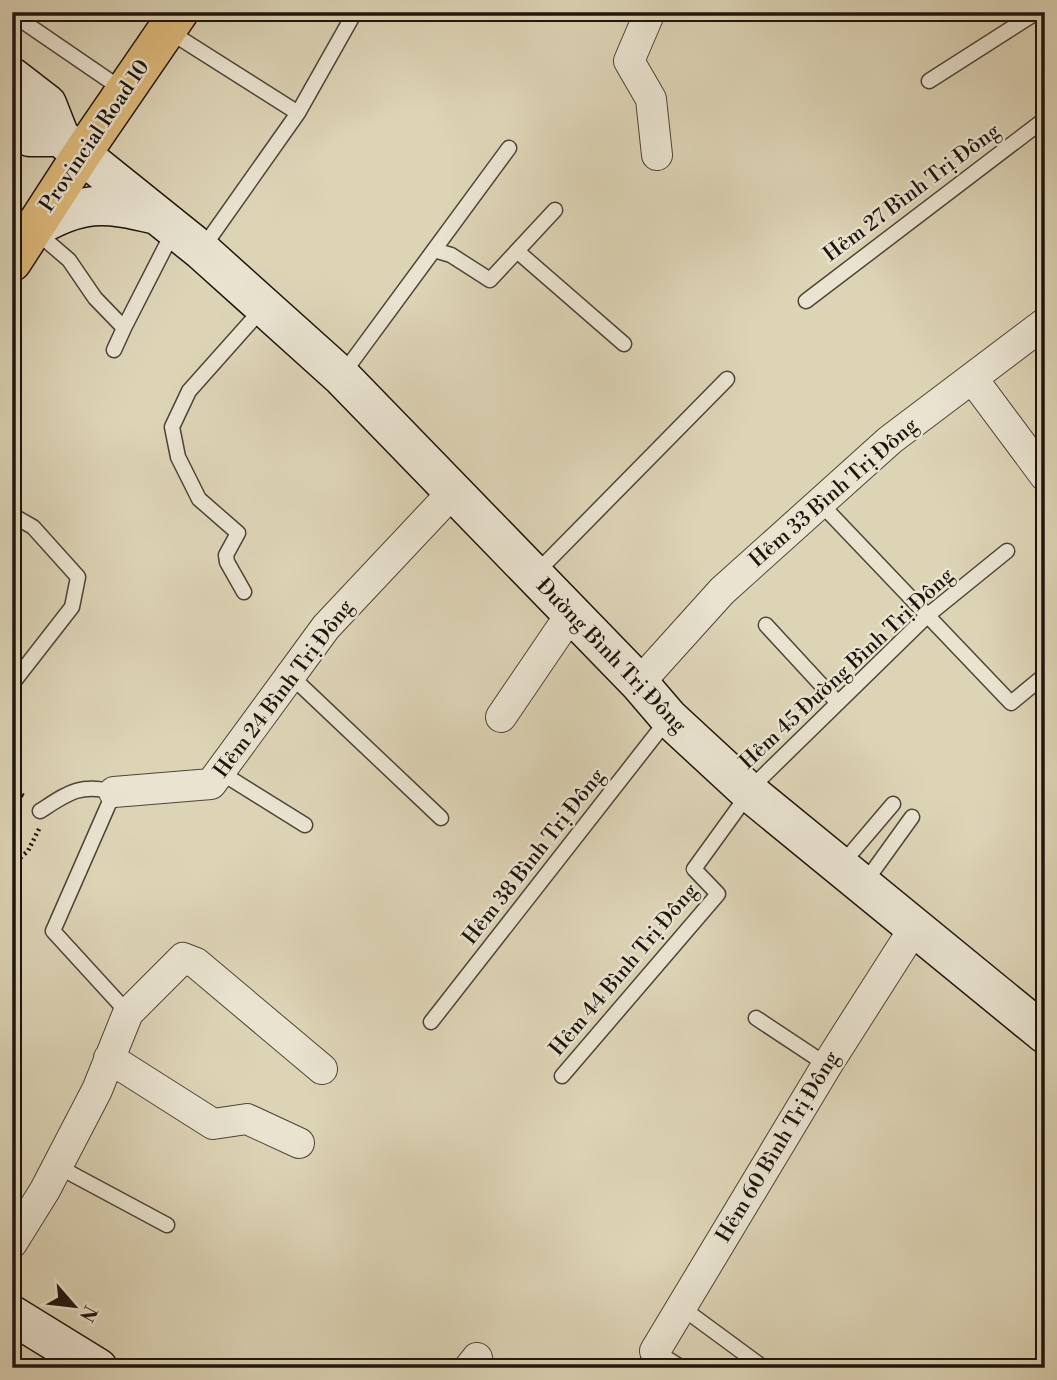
<svg xmlns="http://www.w3.org/2000/svg" width="1057" height="1380" font-family="'Libre Bodoni',serif">
	<style>
		.lines { fill: none; stroke-linecap: round; stroke-linejoin: round }
		.lane-casing { stroke: #4e4437; stroke-width: 17 }
		.street-casing { stroke: #4e4437; stroke-width: 32 }
		.secondary-casing { stroke: #1e140d; stroke-width: 41 }
		.primary-casing { stroke: #1e140d; stroke-width: 41 }
		.path { stroke: #1e140d; stroke-width: 4.5; stroke-dasharray: 2 3.5; stroke-linecap: butt }
		.lane { stroke: #e9e3d0; stroke-width: 14 }
		.street { stroke: #e9e3d0; stroke-width: 30 }
		.secondary { stroke: #e9e3d0; stroke-width: 38 }
		.primary { stroke: #deba7b; stroke-width: 38 }
		.labels { text-anchor: middle; dominant-baseline: central; stroke-width: 5; stroke-linejoin: round; paint-order: stroke }
		.street-label { font-size: 21px; fill: #1e140d; stroke: #e9e3d0 }
	</style>
	<rect width="100%" height="100%" fill="#ddd4b6"/>
	<filter id="stains"><feTurbulence type="fractalNoise" baseFrequency=".00286" numOctaves="4"/><feColorMatrix values="0 0 0 0 .2 0 0 0 0 .09 0 0 0 0 .02 0 0 0 .5 -.17"/></filter>
	<radialGradient id="worn" r=".72"><stop offset=".6" stop-color="#630" stop-opacity="0"/><stop offset="1" stop-color="#630" stop-opacity=".3"/></radialGradient>
	<g class="lines">
		<!-- lane casing -->
		<g class="lane-casing">
			<path id="lane" d="M12 14 123 90
				M167 30 298 113
				M929 81 1037 12
				M34 230 69 260 95 298 124 328 114 350
				M202 249 298 113 355 12
				M434 250 451 255 490 280 555 210
				M517 251 624 344
				M806 301 1045 119
				M124 328 174 230
				M342 375 509 148
				M821 504 1011 703 1045 675
				M12 515 33 527 78 577 72 607 12 684
				M534 575 727 379
				M244 592 227 562 226 555 238 533 199 499 178 457 172 427 189 391 263 308
				M766 625 838 703
				M291 676 441 818
				M220 772 305 825
				M40 811C68 793 80 783 114 792L53 931 128 1013
				M842 864 893 804
				M863 885 912 817
				M756 1018 827 1065
				M431 1022 668 719
				M562 1076 718 894 694 869 757 782 928 615 1007 551
				M57 1166 167 1225
				M681 1307 764 1368
				M643 1368 655 1351 682 1368"/>
		</g>
		<!-- street casing -->
		<g class="street-casing">
			<path id="street" d="M650 12 629 61 651 99 657 155
				M972 378 1045 476
				M639 683 722 591 890 440 1045 323
				M501 717 571 614
				M114 792 211 784 326 627 452 493
				M109 1058 213 1124 247 1119 299 1143
				M12 1243 45 1190 97 1090 128 1013 183 958 196 963 322 1069
				M655 1351 827 1065 915 927
				M469 1368 477 1358"/>
		</g>
		<!-- secondary casing -->
		<g class="secondary-casing">
			<path id="secondary" d="M12 77 47 104 60 137 202 251 341 376 639 683 669 718 748 791 1045 1034
				M12 124 30 137H60
				M33 229C81 200 104 202 157 215
				M12 1315 98 1368"/>
		</g>
		<!-- primary casing -->
		<g class="primary-casing">
			<path id="primary" d="M12 262 83 152 179 12"/>
		</g>
		<!-- path -->
		<path class="path" d="M12 790 26 797
			M12 865 28 851 39 829"/>
		<!-- lane -->
		<use href="#lane" class="lane"/>
		<!-- street -->
		<use href="#street" class="street"/>
		<!-- secondary -->
		<use href="#secondary" class="secondary"/>
		<!-- primary -->
		<use href="#primary" class="primary"/>
	</g>
	<g class="labels">
		<!-- street labels -->
		<g class="street-label">
			<text transform="translate(95 136) rotate(-56)">Provincial Road 10</text>
			<text transform="translate(912 193) rotate(-37)">Hẻm 27 Bình Trị Đông</text>
			<text transform="translate(834 493) rotate(-41)">Hẻm 33 Bình Trị Đông</text>
			<text transform="translate(611 656) rotate(46)">Đường Bình Trị Đông</text>
			<text transform="translate(847 669) rotate(-43)">Hẻm 45 Đường Bình Trị Đông</text>
			<text transform="translate(284 689) rotate(-53)">Hẻm 24 Bình Trị Đông</text>
			<text transform="translate(534 857) rotate(-52)">Hẻm 38 Bình Trị Đông</text>
			<text transform="translate(624 970) rotate(-50)">Hẻm 44 Bình Trị Đông</text>
			<text transform="translate(778 1147) rotate(-59)">Hẻm 60 Bình Trị Đông</text>
		</g>
	</g>
	<!-- margin -->
	<rect width="1057" height="1380" fill="none" stroke="#ddd4b6" stroke-width="42"/>
	<rect x="14" y="14" width="1029" height="1352" fill="none" stroke="#1e140d" stroke-width="3.5"/>
	<rect x="21" y="21" width="1015" height="1338" fill="none" stroke="#1e140d" stroke-width="2"/>
	<!-- north arrow -->
	<g transform="translate(74 1306) rotate(118)" stroke="#e9e3d0" stroke-width="5" paint-order="stroke">
	<path d="M0-5L12 26L0 18L-12 26Z" fill="#1e140d"/>
	<text y="-10" font-size="19" font-weight="bold" text-anchor="middle" fill="#1e140d">N</text>
	</g>
	<rect width="100%" height="100%" filter="url(#stains)"/>
	<rect width="100%" height="100%" fill="url(#worn)"/>
</svg>
